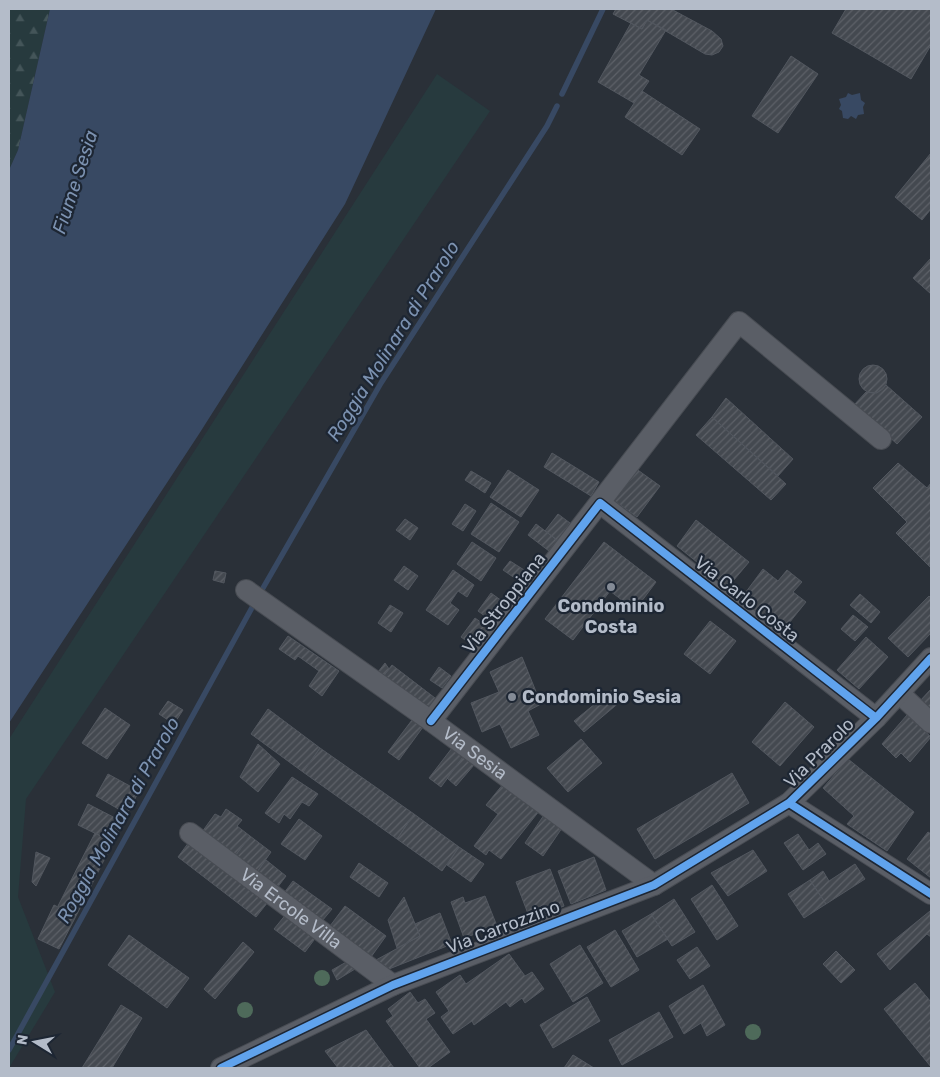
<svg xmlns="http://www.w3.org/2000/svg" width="940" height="1077" font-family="Rubik,sans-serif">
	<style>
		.green { fill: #273a3e }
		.forest { fill: url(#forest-firs) }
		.water { fill: #384963 }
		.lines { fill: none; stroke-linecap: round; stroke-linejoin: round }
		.stream { stroke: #384963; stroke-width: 5.5 }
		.building { fill: url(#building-hatch); stroke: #52575f }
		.minor-casing { stroke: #484c53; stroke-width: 22 }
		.minor { stroke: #5a5e66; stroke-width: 20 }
		.cycleway-casing { stroke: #1d2633; stroke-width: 11 }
		.cycleway { stroke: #60a3ed; stroke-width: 8 }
		.tree { fill: #4e6a5a }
		.poi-dot { fill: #848b96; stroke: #1d2633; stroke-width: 2 }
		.labels { text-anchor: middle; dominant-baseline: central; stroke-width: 4.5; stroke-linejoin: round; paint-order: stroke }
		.street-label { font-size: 18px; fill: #b4bcc9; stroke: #1d2633 }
		.poi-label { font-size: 18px; font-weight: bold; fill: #b4bcc9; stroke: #1d2633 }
		.water-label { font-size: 19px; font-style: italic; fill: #7c92b1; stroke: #1d2633 }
	</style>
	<defs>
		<pattern id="forest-firs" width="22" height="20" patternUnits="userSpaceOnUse" patternTransform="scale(1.25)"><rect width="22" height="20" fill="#273a3e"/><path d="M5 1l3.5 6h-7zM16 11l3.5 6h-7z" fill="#445559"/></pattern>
		<pattern id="building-hatch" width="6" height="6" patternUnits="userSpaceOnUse" patternTransform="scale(1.25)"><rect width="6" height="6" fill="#444950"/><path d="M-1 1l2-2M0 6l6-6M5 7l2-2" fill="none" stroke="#5d6168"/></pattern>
	</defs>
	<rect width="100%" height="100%" fill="#2a3038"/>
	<!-- green -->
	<path class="green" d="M437 74 490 111 26 799 18 897 55 992 9 1068V739Z"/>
	<!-- forest -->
	<path class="forest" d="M9 9H50L18 150 9 170Z"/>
	<!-- water -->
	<path class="water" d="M50 9H436L345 204 199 434 9 723V170L18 150Z
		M848 93 852 95 860 93 861 100 865 103 863 107 864 114 858 115 856 119 851 116 848 119 843 118 842 111 839 109 841 105 839 99 846 97Z"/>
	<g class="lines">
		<!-- stream -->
		<path class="stream" d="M562 94 603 9
			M259 595 381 383 547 126 557 106
			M9 1050 254 604"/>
	</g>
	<!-- building -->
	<path class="building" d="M616 9H671L712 31 721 39 723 46 719 52 712 55 705 54 647 20 642 29 613 14Z
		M846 9H931V45L911 79 832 33Z
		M647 20 666 30 639 75 649 81 634 103 598 82 631 23 642 29Z
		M791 56 818 74 778 133 752 116Z
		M642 91 700 129 682 155 625 117Z
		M931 153V209L922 220 895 197Z
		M931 258V294L913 278Z
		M859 379a14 14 0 1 1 28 0a14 14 0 1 1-28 0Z
		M886 385 922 417 897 444 854 405 866 392 877 393Z
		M726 398 793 459 778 476 712 417Z
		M712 417 786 484 771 500 696 435Z
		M552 453 599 482 591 496 544 467Z
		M898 463 927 488 931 483 930 567 896 533 907 522 873 488Z
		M635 468 660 486 637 517 612 499Z
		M508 470 539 490 521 517 490 497Z
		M471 471 491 483 485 493 465 480Z
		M491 503 519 522 499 552 471 534Z
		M465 504 476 511 463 531 452 524Z
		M558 514 570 523 557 540 545 531Z
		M405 519 418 528 410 540 396 530Z
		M696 520 749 562 728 587 677 546Z
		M536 524 557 540 549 551 528 535Z
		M472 542 496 558 481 581 457 564Z
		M604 542 656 582 635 610 610 591 573 640 545 619Z
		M510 561 532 575 525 585 503 570Z
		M404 566 418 576 408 590 394 580Z
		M763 569 778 581 787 570 802 582 793 592 806 602 781 633 740 600Z
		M453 570 474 585 467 597 458 591 450 603 459 610 448 625 426 610Z
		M215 571 226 573 224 583 213 580Z
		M491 593 506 604 493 622 478 611Z
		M860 594 880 612 871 623 850 605Z
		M929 596 931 598V633L908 657 888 638Z
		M390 605 403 613 391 632 378 623Z
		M853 615 868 627 855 641 841 629Z
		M475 618 489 628 475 647 461 637Z
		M710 621 736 641 710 674 684 654Z
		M288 636 339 671 322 696 309 686 319 671 298 656 295 660 279 649Z
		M866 637 888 657 859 689 837 670Z
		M522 657 541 704 528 711 539 735 511 748 500 724 482 732 471 703 499 692 490 672Z
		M385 663 389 669 382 678 378 672Z
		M392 665 435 698 425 711 382 678Z
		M439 667 451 676 442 688 430 680Z
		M931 689V713L919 702Z
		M612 690 621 701 584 732 574 721Z
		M168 701 183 710 174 724 159 714Z
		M785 702 814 727 780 766 752 742Z
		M105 708 130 725 107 759 82 743Z
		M268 709 320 748 303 772 251 734Z
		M907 715 931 737 910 762 901 753 896 758 882 744Z
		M412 720 423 727 399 760 388 752Z
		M581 739 602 763 568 792 547 768Z
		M258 744 280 764 258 792 240 777Z
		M320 748 414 814 397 839 303 772Z
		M452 748 463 757 441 787 429 778Z
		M463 757 474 765 456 786 447 778Z
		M848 759 914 812 887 851 847 824 854 816 823 788Z
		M732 773 749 803 655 859 637 829Z
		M108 774 139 791 127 814 96 796Z
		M292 777 318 794 309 806 302 802 290 819 284 814 279 823 265 813Z
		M504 783 540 810 501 859 489 850 486 855 474 846 498 814 486 805Z
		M88 804 123 822 113 842 78 825Z
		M226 809 242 820 237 826 250 836 235 856 202 832 215 814 221 817Z
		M414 814 459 847 442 871 397 839Z
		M544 815 562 828 543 856 525 843Z
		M299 819 322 836 305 860 281 844Z
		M928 832 931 834V878L907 859Z
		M95 833 113 842 76 916 58 906Z
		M798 834 809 850 818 843 826 854 803 870 784 843Z
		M250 836 271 852 257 872 235 856Z
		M189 842 268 902 256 917 178 857Z
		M459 847 484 864 471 882 447 865Z
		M753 850 767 871 728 896 711 873Z
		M36 852 50 858 36 886 32 882Z
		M594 857 606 890 571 904 558 871Z
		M266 860 286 876 277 888 257 872Z
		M359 863 388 883 379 897 350 877Z
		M855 864 865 879 826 904 810 880 823 871 829 881Z
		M550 869 564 906 530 919 516 882Z
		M810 880 826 904 804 918 788 894Z
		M293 881 332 909 322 921 284 893Z
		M712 885 738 926 717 940 691 899Z
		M485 896 497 926 464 938 451 902 463 897 465 903Z
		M404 897 420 936 397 948 388 920Z
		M674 899 695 932 672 946 651 914Z
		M54 905 76 916 59 949 38 939Z
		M345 906 386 936 371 957 330 926Z
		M930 911 931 937 927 934 890 970 877 954Z
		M287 913 317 936 305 952 274 929Z
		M440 913 452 944 389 969 376 960 420 936 415 924Z
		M651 914 668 939 637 957 622 931Z
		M615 930 639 970 611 987 587 947Z
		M129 935 189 978 167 1008 108 965Z
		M243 942 254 952 215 999 204 989Z
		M580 945 603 983 573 1002 550 964Z
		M697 947 710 966 690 979 677 960Z
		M836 951 855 970 841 983 823 964Z
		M509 954 525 976 532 972 544 989 525 1003 522 998 510 1007 506 1002 474 1025 472 1021 453 1034 441 1017 449 1011 436 992 460 975 466 984Z
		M350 960 355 969 337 980 332 970Z
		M915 983 931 1002V1067L884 1009Z
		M703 985 725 1025 707 1036 701 1023 684 1034 669 1006Z
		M410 992 418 1003 425 999 435 1013 426 1019 450 1052 428 1068H420L386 1021 393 1016 388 1009Z
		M587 997 600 1021 553 1048 540 1025Z
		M121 1005 142 1018 112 1068H82Z
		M659 1012 673 1037 622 1065 609 1040Z
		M366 1030 394 1068H338L325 1051Z
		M573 1055 594 1068H564Z"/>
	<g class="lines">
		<!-- minor casing -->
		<g class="minor-casing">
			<g id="minor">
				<path d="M600 503 876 718"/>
				<path id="s1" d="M246 590 431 721 654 885"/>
				<path d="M899 693 931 723"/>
				<path d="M431 721 739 322 881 439"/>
				<path d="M789 803 931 894"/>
				<path id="s2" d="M190 833 393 985"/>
				<path d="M221 1068 393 985 654 885 789 803 876 718 931 658"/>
			</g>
		</g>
		<!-- minor -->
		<use href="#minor" class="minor"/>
		<!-- cycleway casing -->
		<g class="cycleway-casing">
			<path id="cycleway" d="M431 721 600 503 876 718
				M789 803 931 894
				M221 1068 393 985 654 885 789 803 876 718 931 658"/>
		</g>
		<!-- cycleway -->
		<use href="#cycleway" class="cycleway"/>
	</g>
	<!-- trees -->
	<g class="tree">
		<circle cx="322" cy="978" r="8"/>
		<circle cx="245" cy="1010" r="8"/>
		<circle cx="753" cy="1032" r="8"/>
	</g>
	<!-- markers -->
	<g class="poi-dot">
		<circle cx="611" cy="587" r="5"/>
		<circle cx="512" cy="697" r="5"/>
	</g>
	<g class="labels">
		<!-- street labels -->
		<g class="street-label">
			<text transform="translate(747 599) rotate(38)">Via Carlo Costa</text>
			<text transform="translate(504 603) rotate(-52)">Via Stroppiana</text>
			<text transform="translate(819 753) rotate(-45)">Via Prarolo</text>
			<text stroke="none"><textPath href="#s1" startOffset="281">Via Sesia</textPath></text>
			<text stroke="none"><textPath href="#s2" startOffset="126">Via Ercole Villa</textPath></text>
			<text transform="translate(503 927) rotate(-21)">Via Carrozzino</text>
		</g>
		<!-- poi labels -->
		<g class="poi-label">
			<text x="611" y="606">Condominio<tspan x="611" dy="21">Costa</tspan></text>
			<text x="522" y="697" text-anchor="start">Condominio Sesia</text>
		</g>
		<!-- water labels -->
		<g class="water-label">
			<text transform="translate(75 182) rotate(-72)">Fiume Sesia</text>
			<text transform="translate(393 341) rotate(-58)">Roggia Molinara di Prarolo</text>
			<text transform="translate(118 820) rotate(-61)">Roggia Molinara di Prarolo</text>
		</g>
	</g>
	<!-- border -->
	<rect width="940" height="1077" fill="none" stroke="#b4bcc9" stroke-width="20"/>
	<!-- north arrow -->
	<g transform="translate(35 1042) rotate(280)" stroke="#1d2633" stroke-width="4" paint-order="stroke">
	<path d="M0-4L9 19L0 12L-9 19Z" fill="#b4bcc9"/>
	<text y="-8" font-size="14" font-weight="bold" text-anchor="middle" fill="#b4bcc9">N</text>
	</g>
</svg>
